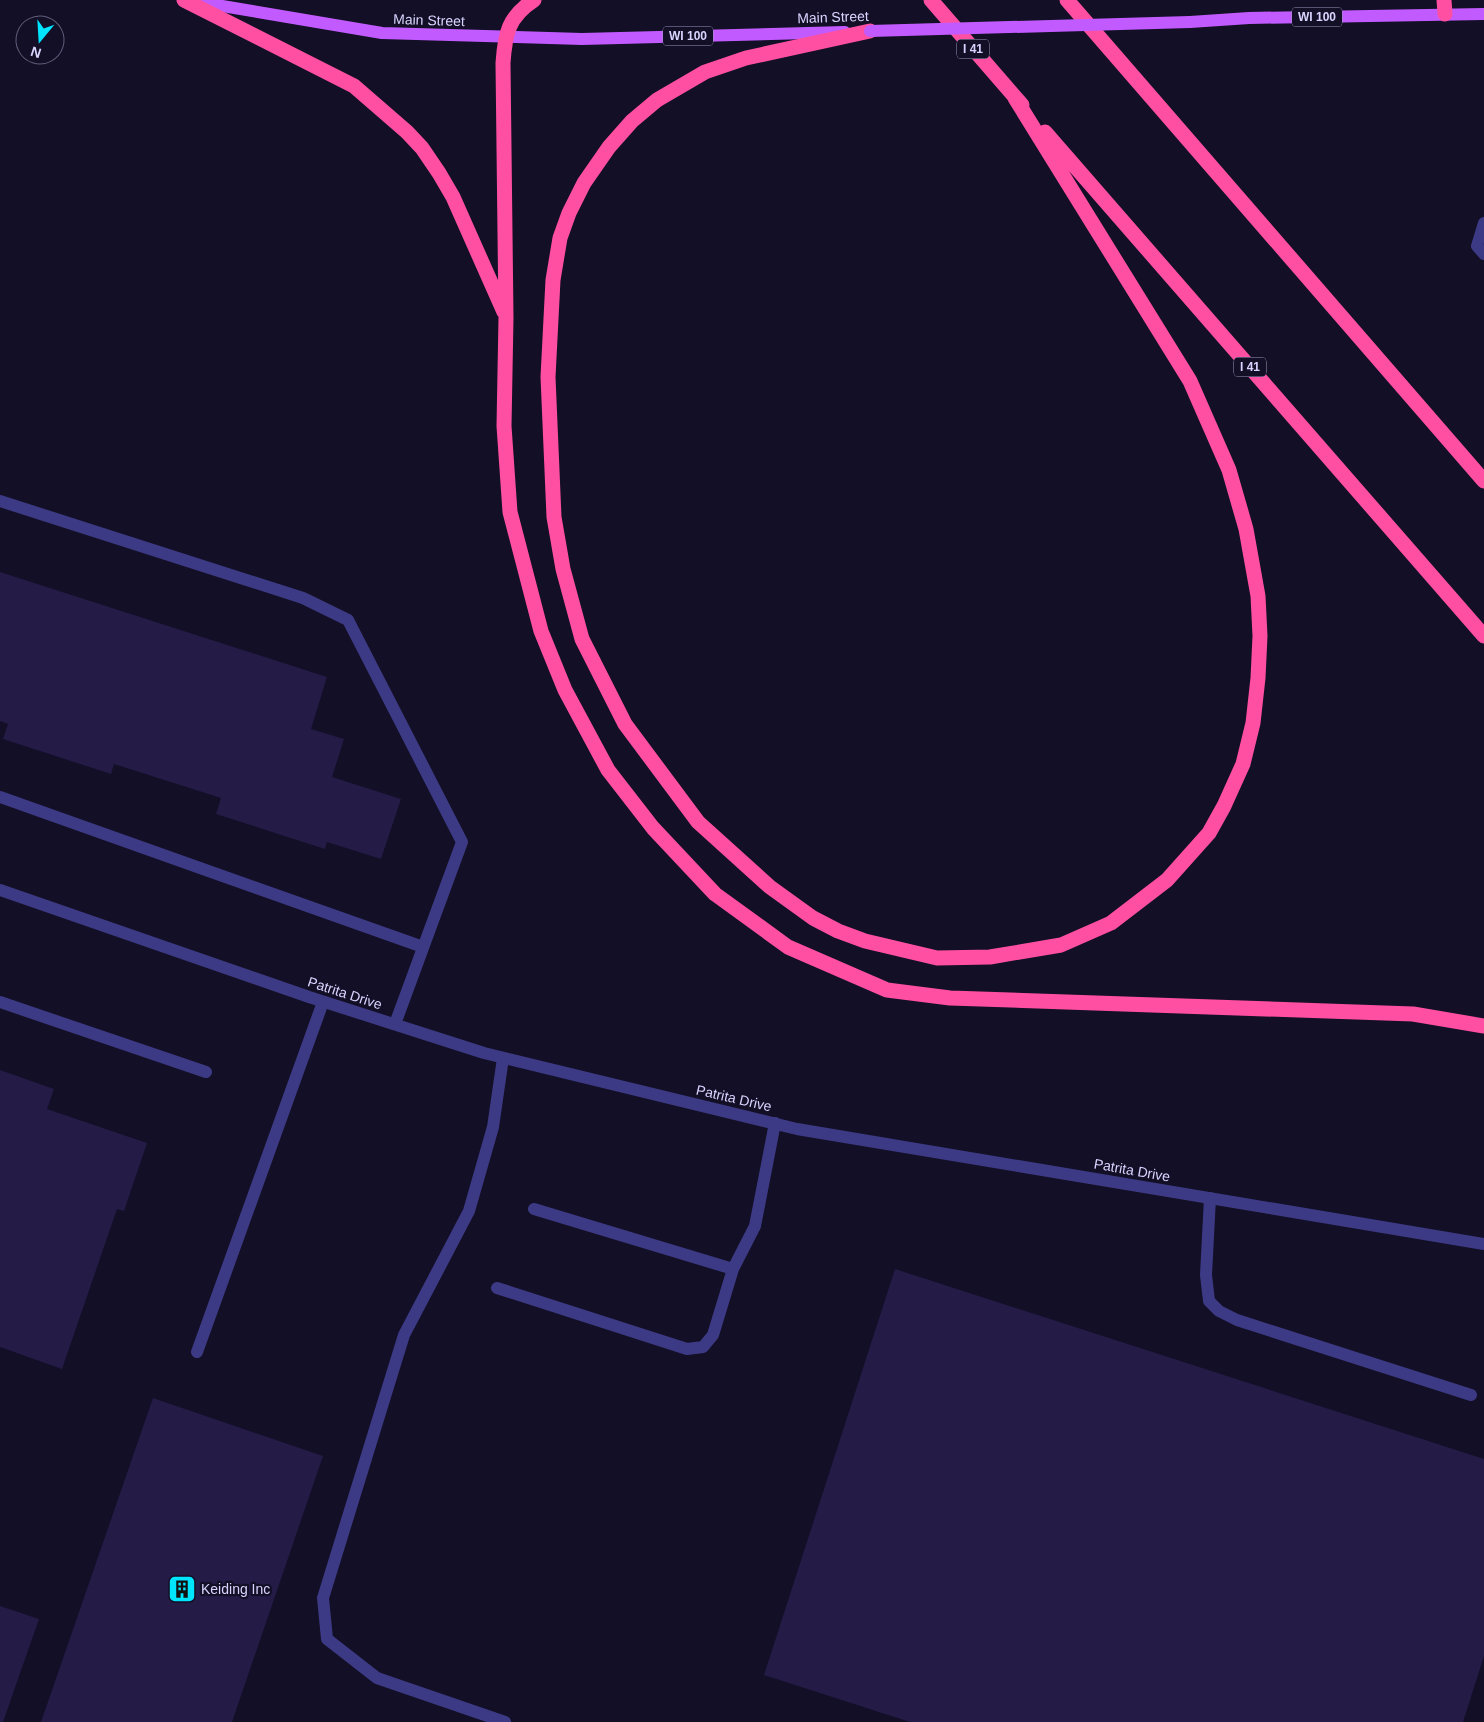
<svg xmlns="http://www.w3.org/2000/svg" width="1484" height="1722" font-family="Arial,sans-serif">
	<style>
		.building { fill: #241b47 }
		.lines { fill: none; stroke-linecap: round; stroke-linejoin: round }
		.service { stroke: #3d3a85; stroke-width: 12 }
		.minor { stroke: #3d3a85; stroke-width: 12 }
		.primary { stroke: #c25bff; stroke-width: 12 }
		.motorway { stroke: #ff4fa3; stroke-width: 15 }
		.primary-bridge { stroke: #c25bff; stroke-width: 12 }
		.labels { text-anchor: middle; dominant-baseline: central; stroke-width: 4.5; stroke-linejoin: round; paint-order: stroke }
		.shield { fill: #130f26; stroke: #9e99be; stroke-width: 1 }
		.shield-label { font-size: 12px; font-weight: bold; fill: #d9d4ff }
		.street-label { font-size: 14px; fill: #d9d4ff; stroke: #130f26 }
		.poi-label { font-size: 14px; fill: #d9d4ff; stroke: #130f26; text-anchor: start }
	</style>
	<rect width="100%" height="100%" fill="#130f26"/>
	<!-- building -->
	<path class="building" d="M0 572 327 677 311 729 344 739 332 777 401 799 381 859 327 842 325 849 216 814 221 798 114 764 111 774 3 739 8 724 0 721Z
		M0 1070 54 1089 47 1109 147 1143 124 1211 117 1209 62 1369 0 1347Z
		M895 1269 1484 1459V1656L1463 1722H910L764 1675Z
		M153 1398 323 1456 232 1722H41Z
		M0 1606 39 1619 3 1722H0Z"/>
	<g class="lines">
		<!-- service -->
		<path class="service" d="M1484 223 1477 246 1484 254
			M0 501 303 598 348 620 462 842 395 1024
			M0 797 423 947
			M0 1002 206 1072
			M503 1058 493 1127 469 1211 404 1335 323 1598 327 1639 377 1678 505 1722
			M1210 1198 1206 1275 1209 1301 1219 1311 1237 1320 1471 1395
			M534 1209 733 1269 755 1226 775 1123
			M497 1288 687 1349 703 1347 713 1335 733 1269
			M197 1352 323 1002"/>
		<!-- minor -->
		<path class="minor" d="M0 890 309 997 484 1053 797 1129 1484 1244"/>
		<!-- primary -->
		<path class="primary" d="M193 1 382 33 582 39 845 32
			M1190 22 1249 18 1484 14"/>
		<!-- motorway -->
		<path class="motorway" d="M184 0 354 86 407 132 422 148 439 173 453 197 504 312
			M534 0C508 17 505 34 503 63L506 318 504 426 510 512 541 631 565 690 608 770 653 828 715 894 788 947 887 990 950 998 1413 1014 1484 1026
			M931 0 1022 105
			M1067 0 1484 481
			M1444 0 1445 14
			M870 31 746 58 705 72 657 100 632 121 609 147 584 183 569 213 560 238 553 280 548 377 554 517 563 569 582 639 625 724 698 822 770 887 813 918 838 931 865 941 937 958 990 957 1061 945 1111 923 1167 880 1209 833 1224 806 1243 764 1253 723 1258 678 1260 636 1258 596 1246 529 1229 470 1190 381 1015 98
			M1045 132 1484 636"/>
		<!-- primary-bridge -->
		<path class="primary-bridge" d="M870 31 1190 22"/>
	</g>
	<!-- icons -->
	<defs>
		<g id="building-square" transform="scale(1.4375)"><rect x="-9" y="-9" width="18" height="18" rx="4" fill="#00e5ff" stroke="#130f26"/><path d="M-4-6H4V6H1V3H-1V6H-4ZM-2.5-4.3h1.7v1.8h-1.7ZM.8-4.3h1.7v1.8H.8ZM-2.5-1h1.7V.8h-1.7ZM.8-1h1.7V.8H.8Z" fill="#111"/></g>
	</defs>
	<g fill-rule="evenodd">
		<use href="#building-square" x="182" y="1589"/>
	</g>
	<g class="labels">
		<!-- shield labels -->
		<g class="shield">
			<rect x="1292" y="7.5" width="50" height="19" rx="4"/>
			<rect x="663" y="26.5" width="50" height="19" rx="4"/>
			<rect x="957" y="39.5" width="32" height="19" rx="4"/>
			<rect x="1234" y="357.5" width="32" height="19" rx="4"/>
		</g>
		<g class="shield-label">
			<text x="1317" y="17">WI 100</text>
			<text x="688" y="36">WI 100</text>
			<text x="973" y="49">I 41</text>
			<text x="1250" y="367">I 41</text>
		</g>
		<!-- street labels -->
		<g class="street-label">
			<text transform="translate(833 17) rotate(-2)">Main Street</text>
			<text transform="translate(429 20) rotate(2)">Main Street</text>
			<text transform="translate(345 993) rotate(18)">Patrita Drive</text>
			<text transform="translate(734 1098) rotate(13)">Patrita Drive</text>
			<text transform="translate(1132 1170) rotate(10)">Patrita Drive</text>
		</g>
		<!-- poi labels -->
		<g class="poi-label">
			<text x="201" y="1589">Keiding Inc</text>
		</g>
	</g>
	<!-- north arrow -->
	<g transform="translate(40 40) rotate(198)"><circle r="24" fill="#130f26" stroke="#625e7d"/>
	<path d="M0-4L9 19L0 12L-9 19Z" fill="#00e5ff"/>
	<text y="-8" font-size="14" font-weight="bold" text-anchor="middle" fill="#d9d4ff">N</text>
	</g>
</svg>
